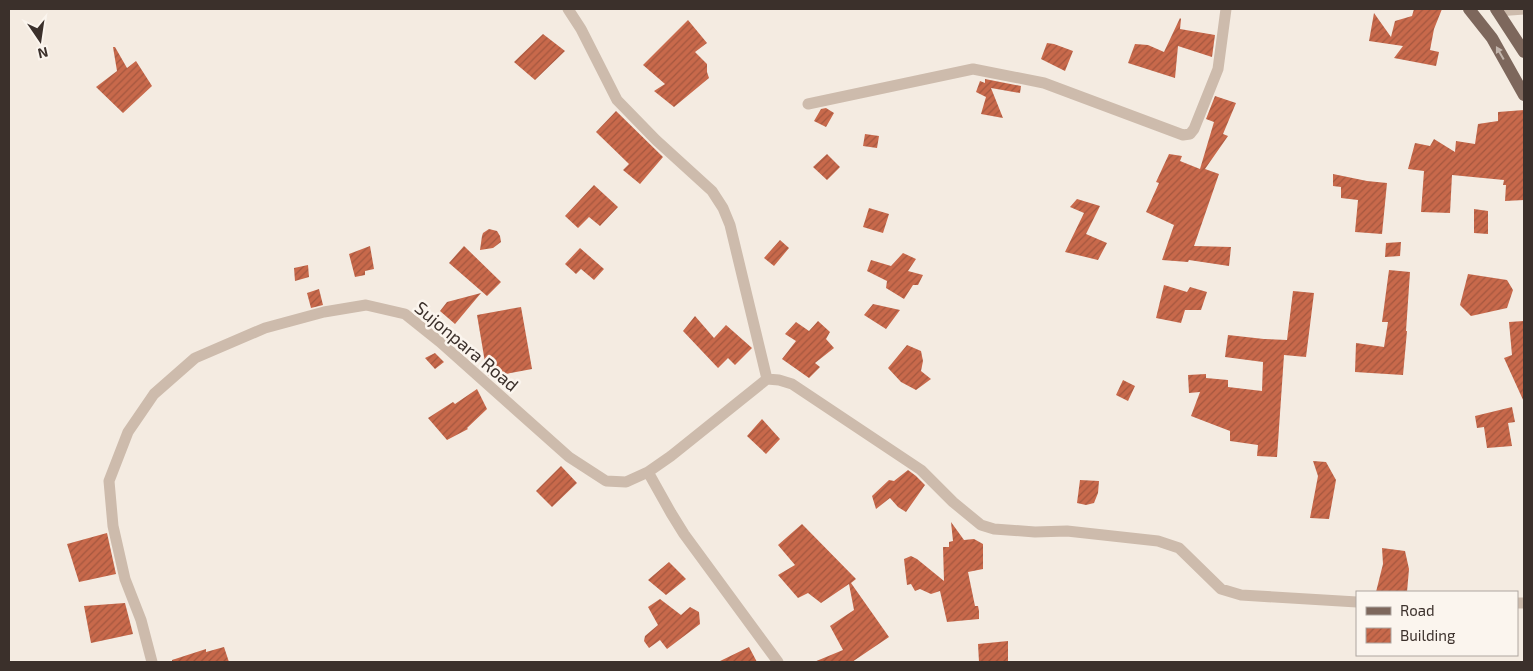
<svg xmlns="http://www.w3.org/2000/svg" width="1533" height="671" font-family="'Exo 2',sans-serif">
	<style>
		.building { fill: url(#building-hatch) }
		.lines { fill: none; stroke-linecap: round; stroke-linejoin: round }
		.street { stroke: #cdbbac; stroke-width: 11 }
		.primary { stroke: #7d675c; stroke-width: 12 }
		.oneway { fill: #c2b5ac }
		.labels { text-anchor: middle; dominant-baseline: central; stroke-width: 5; stroke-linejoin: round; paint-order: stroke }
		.street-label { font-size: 18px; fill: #3b302b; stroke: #fbf5ee }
	</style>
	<defs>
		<pattern id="building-hatch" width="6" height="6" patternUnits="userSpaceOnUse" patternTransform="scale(1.25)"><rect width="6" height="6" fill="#c8694b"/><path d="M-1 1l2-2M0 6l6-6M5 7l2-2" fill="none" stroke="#a4573f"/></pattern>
	</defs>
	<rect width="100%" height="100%" fill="#f4ebe1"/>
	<!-- building -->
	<path class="building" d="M1414 9H1442L1434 29 1430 50 1439 52 1436 66 1394 58 1403 46 1369 41 1374 13 1391 37 1395 21 1412 16Z
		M1180 18 1181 19 1180 29 1215 35 1212 57 1178 46 1175 78 1128 63 1135 44 1148 45 1164 52Z
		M688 20 707 43 695 52 707 64V72L709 78 674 107 654 91 665 84 643 65Z
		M543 34 565 51 535 80 514 62Z
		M1047 43 1054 44 1073 51 1065 71 1041 59Z
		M113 47H115L127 68 136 61 152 86 123 113 96 87 117 71Z
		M985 79 1021 86 1020 93 991 88 1003 118 981 114 986 97 976 92 980 81 985 83Z
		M1215 96 1236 103 1223 134 1228 136 1205 169 1219 174 1194 246 1231 247 1229 266 1189 260 1188 262 1162 260 1174 225 1146 212 1159 183 1156 182 1169 154 1182 156 1180 161 1200 169 1214 122 1206 119Z
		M826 108 834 113 826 127 814 121 821 109Z
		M1524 110V200L1505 201 1506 185H1503L1504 180 1452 175 1450 213 1421 212 1424 171 1408 169 1415 143 1430 146 1434 139 1455 152 1456 141 1475 144 1478 124 1498 121V112Z
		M616 111 663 157 640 184 623 170 629 164 596 132Z
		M865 134 879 136 877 148 863 146Z
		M827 154 840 167 827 180 813 167Z
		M1333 174 1367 181 1387 183 1382 234 1355 232 1358 200 1341 198V187L1333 186Z
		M594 185 618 207 600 226 589 217 578 228 565 216Z
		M1077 199 1100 206 1086 234 1107 243 1098 260 1065 252 1084 213 1070 207Z
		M869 208 889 214 883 233 863 227Z
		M1474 209 1488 211V234L1474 233Z
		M489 229 497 231 500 236 501 242 493 248 480 250 482 236 483 233Z
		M780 240 789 248 774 266 764 258Z
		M1401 242 1400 256 1385 257 1386 243Z
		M370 246 374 269 365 271V275L355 277 349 254Z
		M464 246 501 282 487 296 449 263Z
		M580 248 604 269 594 280 581 269 576 274 565 264Z
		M903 253 916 259 908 271 923 275 918 285H913L904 299 886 288 887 281 867 271 871 260 891 266Z
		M308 265 309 277 295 281 294 268Z
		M1389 270 1410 272 1406 331H1407L1403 375 1355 372 1356 343 1384 347 1388 322H1382Z
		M1468 274 1507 280 1513 290 1507 308 1471 316 1460 305Z
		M1164 285 1187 292 1190 287 1207 292 1201 310H1185L1181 323 1156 318Z
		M319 289 323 305 311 308 307 293Z
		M1293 291 1314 293 1306 357 1284 355 1277 457 1257 456 1258 445 1230 441V431L1191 416 1200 392 1189 393 1188 375 1206 374V378L1228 380V387L1262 391 1263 362 1225 357 1228 335 1264 339 1287 340Z
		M481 293 455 324 440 311 447 302Z
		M873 304 900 310 886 329 864 315Z
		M521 307 532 369 490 377 487 374 477 315Z
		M695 316 714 338 726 325 752 348 735 365 728 358 718 368 683 331Z
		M818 321 830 332 826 339 834 348 815 363 820 367 809 378 782 359 796 341 785 334 796 322 809 331Z
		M1524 321V402L1504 358 1512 355 1509 322Z
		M907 345 921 351 923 361 921 371 931 379 916 390 901 382 888 368Z
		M435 353 444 362 435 369 425 358Z
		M1123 380 1135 386 1128 401 1116 395Z
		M477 389 487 409 467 428 468 429 447 440 428 418 453 402 455 404Z
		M1512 407 1515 422 1508 423 1512 446 1487 448 1484 427 1477 428 1475 416Z
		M762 419 780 439 766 454 747 436Z
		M1313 461 1326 462 1336 480 1329 519 1310 518 1318 476Z
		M561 466 577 483 552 507 536 491Z
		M908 470 916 476 925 485 906 512 898 507 890 498 876 509 872 496 889 480 894 481Z
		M1080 480 1099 481 1098 493 1094 503 1086 505 1077 503Z
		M951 522 964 540 974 539 983 544V569L968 572 975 606H978L979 611V619L947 622 940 591 931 594 920 589 915 591 911 584 907 585 904 559 911 556 917 559 944 581 943 547H949V542L953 541Z
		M802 524 856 579 851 583 889 637 852 662H814L843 650 830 626 854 610 849 584 821 603 808 593 798 598 778 575 795 565 778 545Z
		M107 533 116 574 79 582 67 544Z
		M1382 548 1405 551 1409 569 1407 592H1376L1383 564Z
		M669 562 686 579 666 595 648 580Z
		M660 599 681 615 690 607 699 612 700 624 667 649 660 640 649 648 644 641 645 636 658 625 648 607Z
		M125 603 133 634 91 643 84 606Z
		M1008 641V662H979L978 644Z
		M224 647 229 662H172V660L206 649V652Z
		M749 647 757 662H718Z"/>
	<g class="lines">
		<!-- street -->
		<path class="street" d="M568 9 581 29 617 100 656 140 712 191 723 208 730 225 767 379
			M1497 11 1524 9
			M808 104 973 69 1044 83 1183 135 1190 134 1194 129 1218 69 1226 9
			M648 472 671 513 684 534 778 662
			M1517 603H1524
			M152 662 141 620 125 579 113 526 109 481 128 432 154 394 195 358 265 328 324 312 366 305 405 314 440 342 569 457 606 481 626 482 648 472 671 456 767 379 779 380 792 384 921 470 953 502 981 525 994 529 1035 532 1067 531 1158 541 1179 548 1221 589 1241 595 1357 602"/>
		<!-- primary -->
		<path class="primary" d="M1469 9 1492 38 1524 95
			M1496 9 1524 52"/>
	</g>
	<!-- one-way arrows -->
	<defs><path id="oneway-solid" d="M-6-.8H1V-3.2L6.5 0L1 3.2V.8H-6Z" transform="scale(1.25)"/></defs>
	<use class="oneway" href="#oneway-solid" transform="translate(1500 53) rotate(-120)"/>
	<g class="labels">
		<!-- street labels -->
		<g class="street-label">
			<text transform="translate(467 346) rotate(40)">Sujonpara Road</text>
		</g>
	</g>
	<!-- border -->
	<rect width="1533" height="671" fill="none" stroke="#3b302b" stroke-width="20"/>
	<!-- legend -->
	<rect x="1356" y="591" width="162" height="65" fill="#fbf5ee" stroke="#aea6a0"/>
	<rect x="1366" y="607" width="25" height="8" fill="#7d675c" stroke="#aea6a0"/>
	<text x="1400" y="616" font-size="15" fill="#3b302b">Road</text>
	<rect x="1366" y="628" width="25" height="15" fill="url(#building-hatch)" stroke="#aea6a0"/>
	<text x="1400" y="641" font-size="15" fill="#3b302b">Building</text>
	<!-- north arrow -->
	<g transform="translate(40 40) rotate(167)" stroke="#fbf5ee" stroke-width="4" paint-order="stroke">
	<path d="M0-4L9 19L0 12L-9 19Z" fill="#3b302b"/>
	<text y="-8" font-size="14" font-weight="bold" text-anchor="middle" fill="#3b302b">N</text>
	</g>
</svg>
